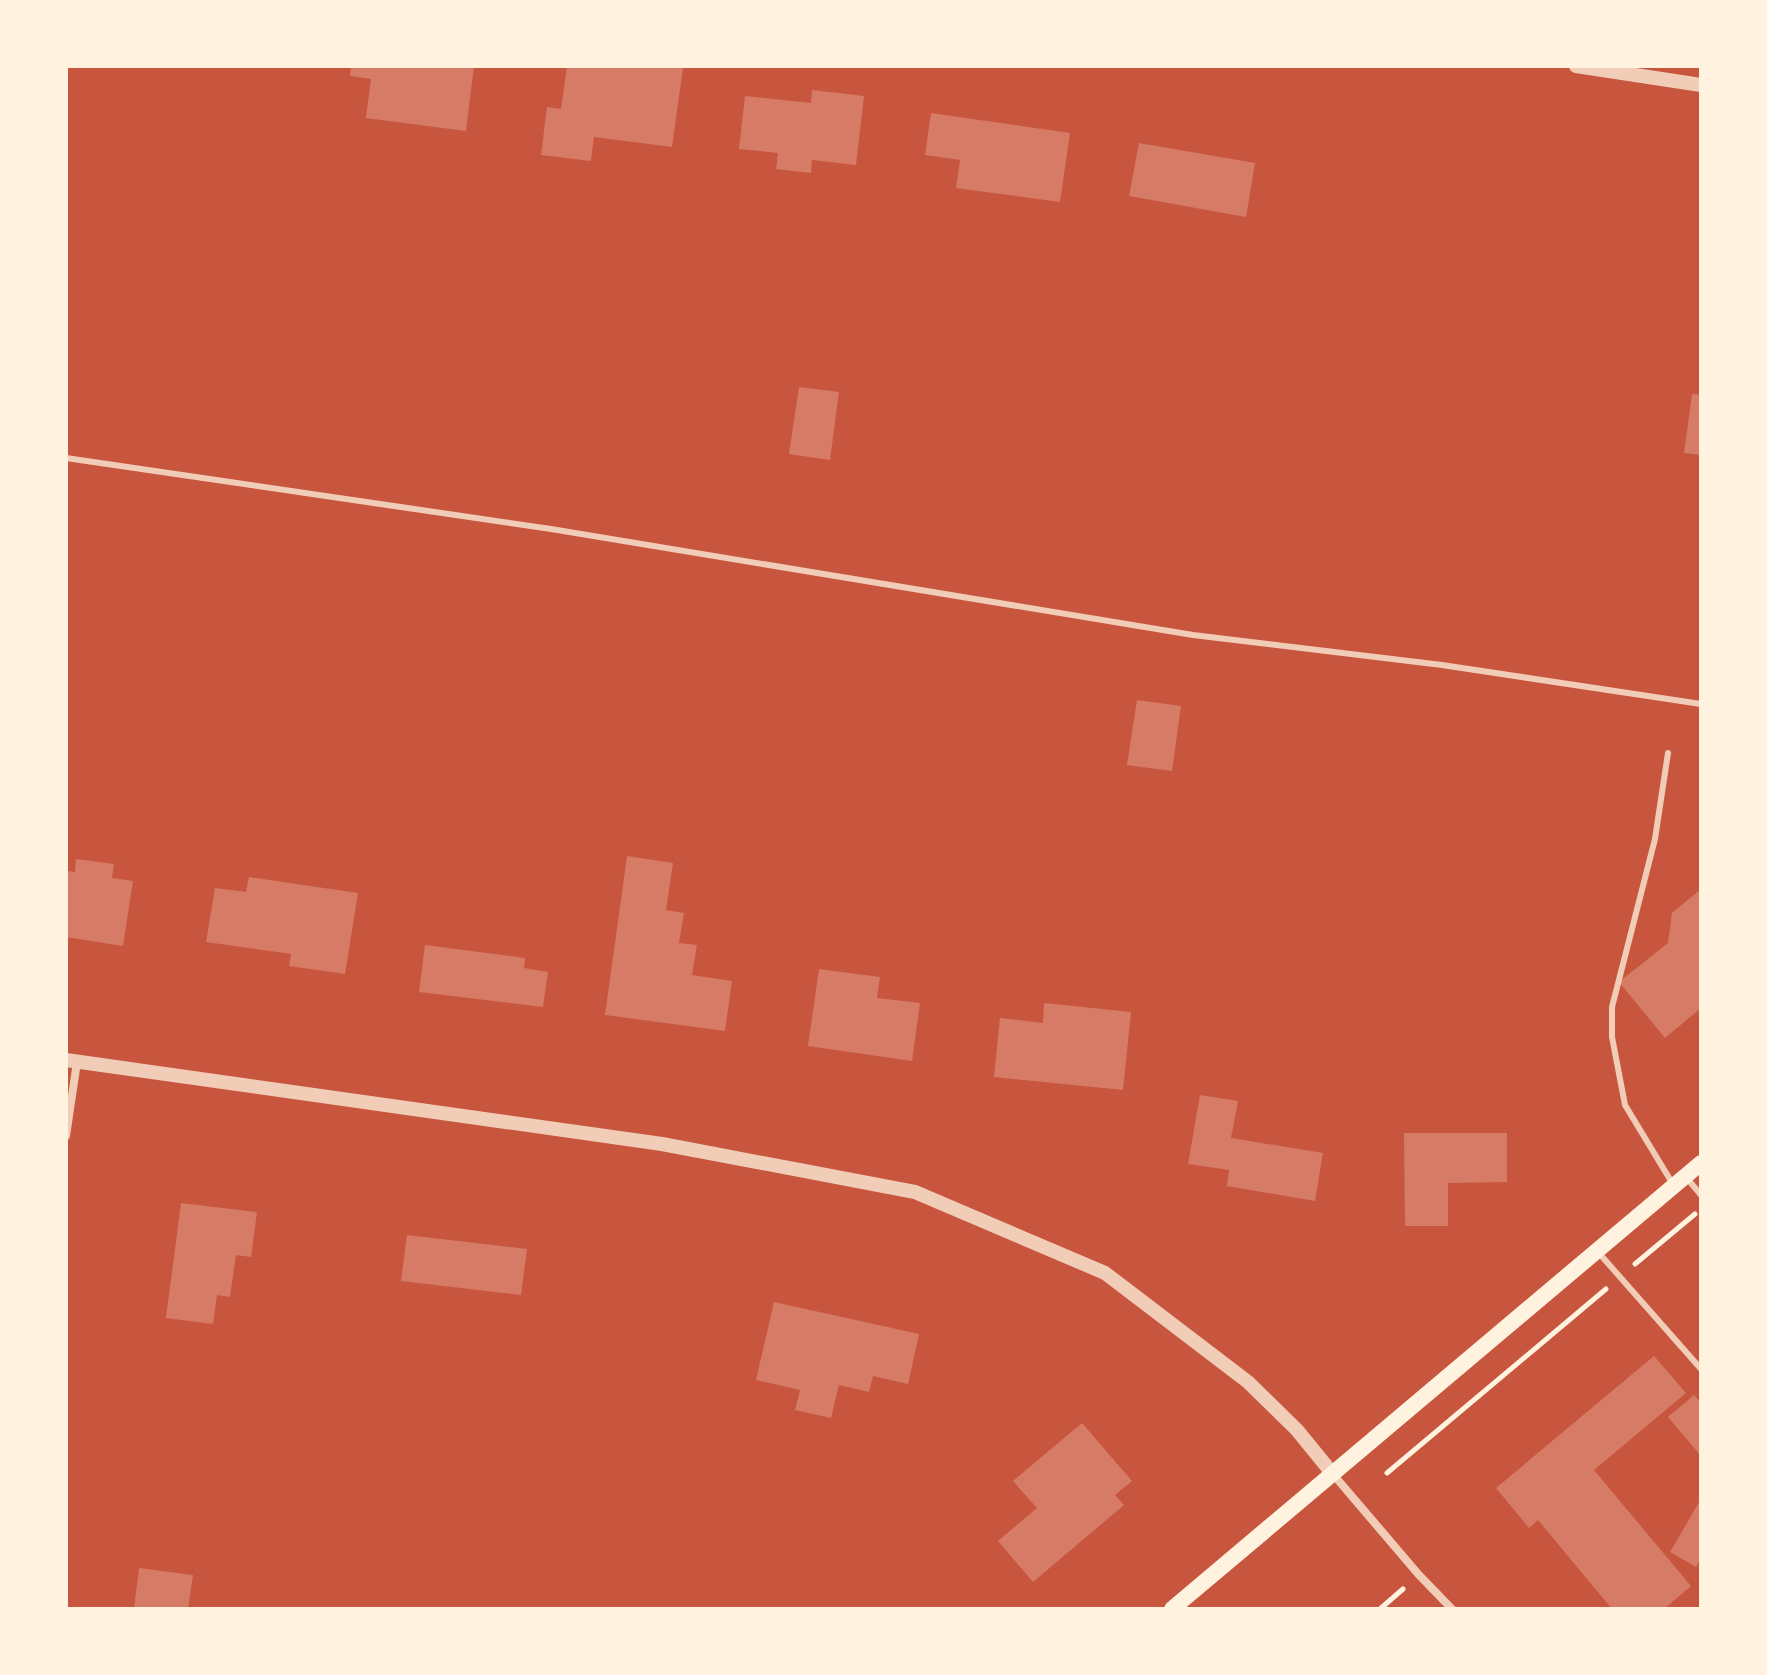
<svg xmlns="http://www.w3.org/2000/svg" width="1767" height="1675" font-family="Jost,sans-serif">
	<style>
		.building { fill: #d67c66 }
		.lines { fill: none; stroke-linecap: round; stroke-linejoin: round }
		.path { stroke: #fff3e0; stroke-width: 5 }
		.service { stroke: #f1ccb7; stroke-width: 6 }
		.minor { stroke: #f1ccb7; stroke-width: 8 }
		.tertiary { stroke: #f1ccb7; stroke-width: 14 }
		.secondary { stroke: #fff3e0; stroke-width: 16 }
	</style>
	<rect width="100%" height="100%" fill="#c8553d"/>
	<!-- building -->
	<path class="building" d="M351 66H474L466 131 366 118 371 79 350 76Z
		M567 66H665L683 68 672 147 594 137 591 161 541 155 547 107 561 109Z
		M812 90 864 96 856 165 812 160 811 173 776 169 778 153 739 149 745 96 811 103Z
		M931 113 1070 133 1060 202 956 188 960 160 925 155Z
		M1139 143 1255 163 1246 217 1129 196Z
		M799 387 839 392 830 460 789 454Z
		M1692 394 1701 395V455L1684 453Z
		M1137 700 1181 706 1172 771 1127 765Z
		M627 856 673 863 666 910 684 913 679 943 697 945 692 975 732 981 725 1031 605 1015Z
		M76 859 114 864 112 878 133 881 123 946 66 937V871L75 872Z
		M249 877 358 893 345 974 289 966 291 954 206 942 215 888 246 892Z
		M1701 889V1008L1665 1038 1619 982 1668 943 1672 913Z
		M425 945 525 958 524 968 548 972 543 1007 419 992Z
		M819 969 880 977 877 998 920 1003 912 1061 808 1046Z
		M1044 1003 1131 1012 1123 1090 994 1077 1000 1018 1043 1023Z
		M1200 1095 1238 1101 1231 1138 1323 1153 1315 1201 1227 1186 1229 1170 1188 1164Z
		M1404 1133H1507V1182L1448 1183V1226H1405Z
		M181 1203 257 1212 251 1257 236 1255 230 1297 217 1295 213 1324 166 1318Z
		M407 1235 527 1249 521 1295 401 1281Z
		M774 1302 919 1334 908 1384 873 1376 869 1392 839 1385 831 1418 795 1410 800 1390 756 1380Z
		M1654 1356 1686 1393 1594 1470 1691 1586 1664 1609H1612L1538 1520 1529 1528 1496 1488Z
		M1694 1395 1701 1403V1456L1668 1417Z
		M1082 1423 1132 1481 1115 1495 1124 1505 1033 1582 998 1541 1037 1508 1013 1481Z
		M1701 1499V1558L1696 1567 1670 1552Z
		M139 1568 193 1575 188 1609H134Z"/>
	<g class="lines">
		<!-- path -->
		<path class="path" d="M1635 1264 1695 1214
			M1387 1473 1606 1289
			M1380 1609 1403 1589"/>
		<!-- service -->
		<path class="service" d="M66 458 551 529 1193 635 1442 665 1701 704
			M1668 753 1655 839 1612 1007V1037L1625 1105 1674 1186
			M1685 1176 1701 1195
			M1598 1252 1701 1369"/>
		<!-- minor -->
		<path class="minor" d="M66 1136 77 1062
			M1332 1473 1419 1575 1452 1609"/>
		<!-- tertiary -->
		<path class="tertiary" d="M1576 66 1701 85
			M66 1060 662 1144 915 1192 1105 1273 1248 1382 1297 1430 1332 1473"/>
		<!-- secondary -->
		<path class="secondary" d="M1172 1609 1701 1163"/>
	</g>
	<!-- border -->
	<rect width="1767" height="1675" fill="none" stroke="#fff3e0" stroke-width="136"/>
</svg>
